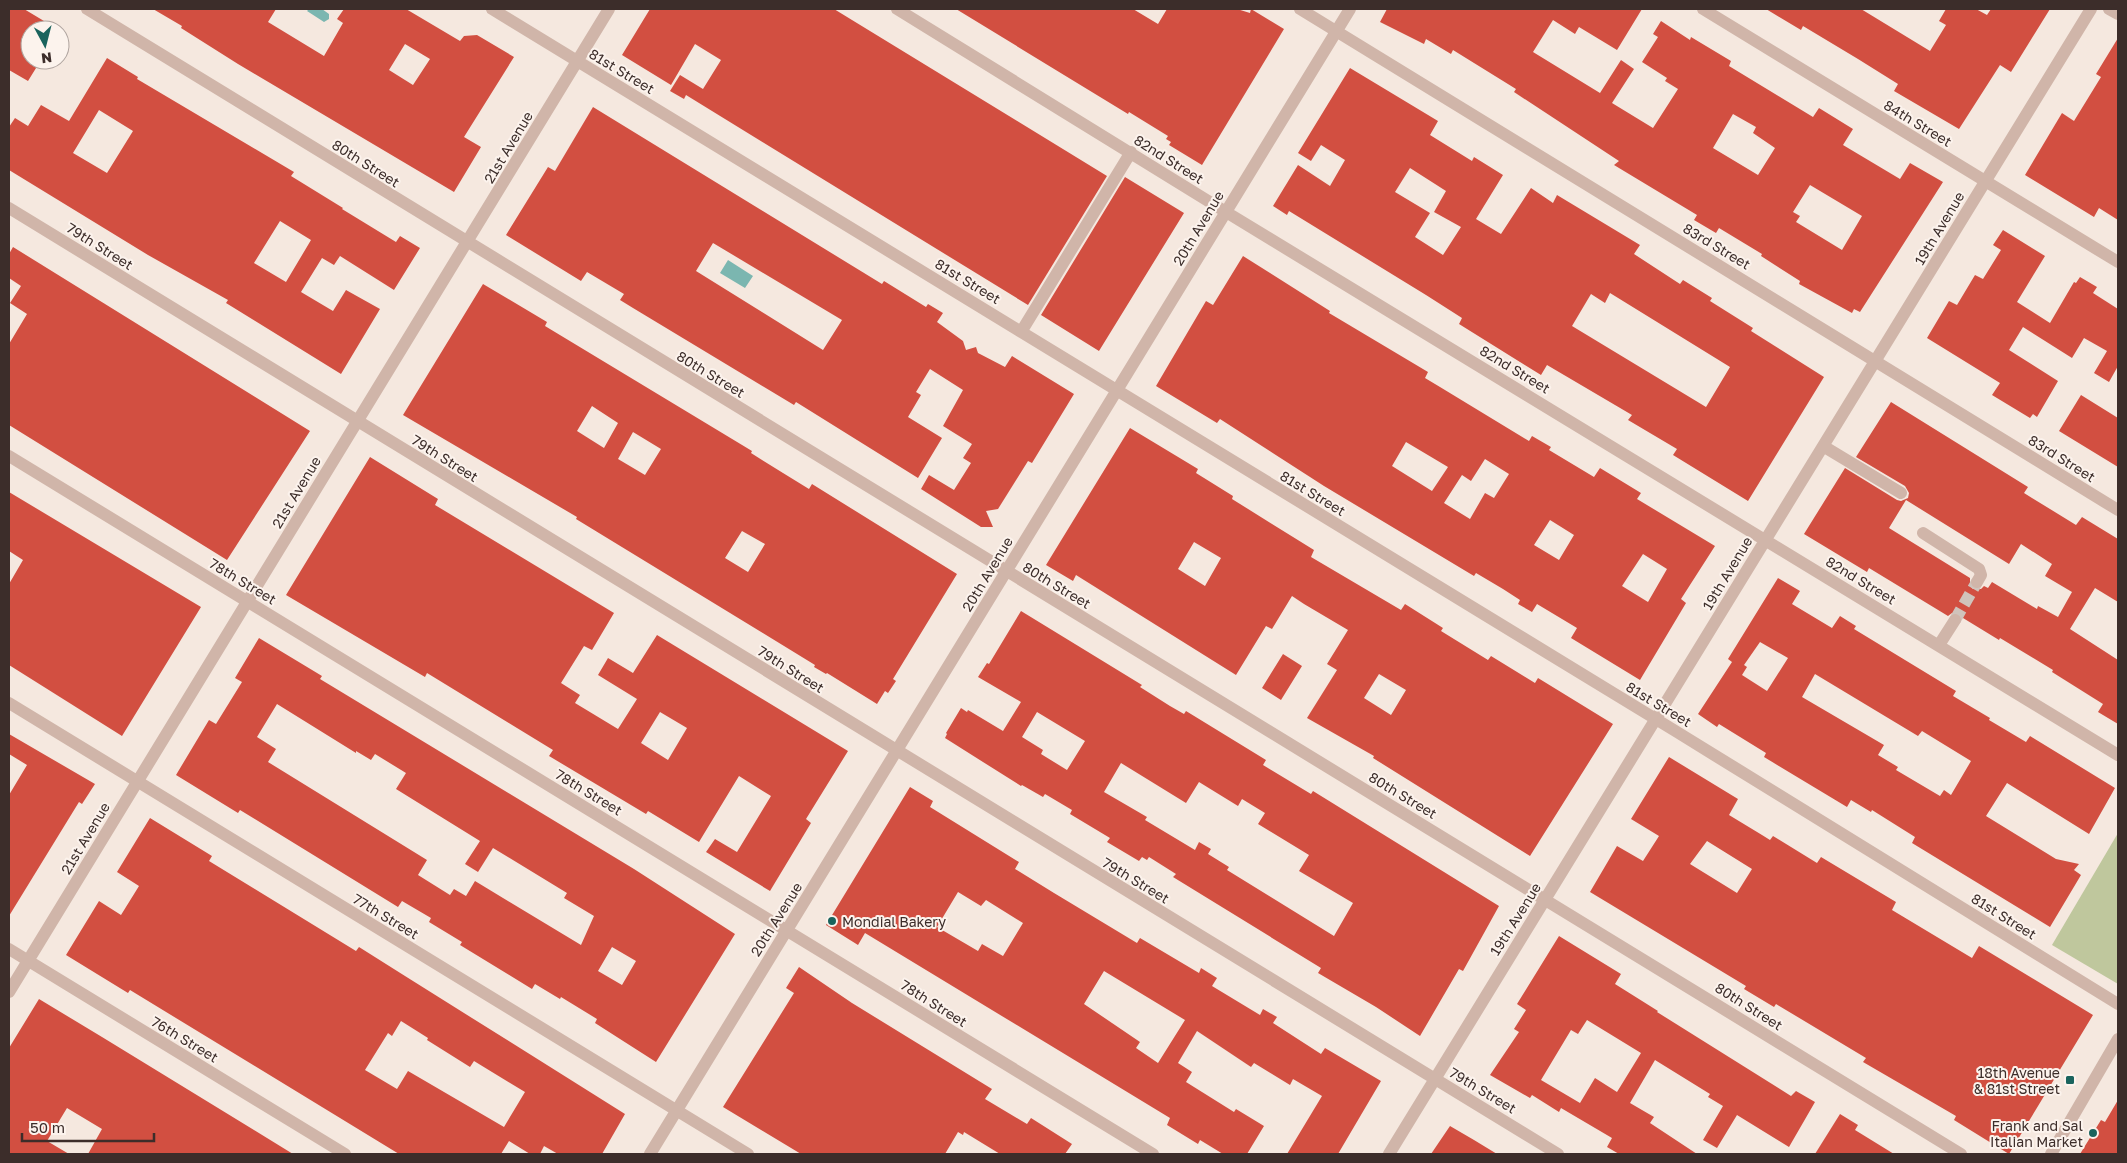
<svg xmlns="http://www.w3.org/2000/svg" width="2127" height="1163" font-family="'Golos Text',sans-serif">
	<style>
		.green { fill: #bfc79d }
		.water { fill: #7bb6b0 }
		.building { fill: #d24f41; fill-rule: evenodd }
		.lines { fill: none; stroke-linecap: round; stroke-linejoin: round }
		.minor-tunnel { stroke: #d0c3bb; stroke-width: 12; stroke-dasharray: 12 6; stroke-linecap: butt }
		.minor { stroke: #d0b5a9; stroke-width: 12 }
		.poi-dot { fill: #1a635d; stroke: #fcf3ed; stroke-width: 2 }
		.labels { text-anchor: middle; dominant-baseline: central; stroke-width: 4; stroke-linejoin: round; paint-order: stroke }
		.street-label { font-size: 14px; fill: #3c2d2a; stroke: #fcf3ed }
		.poi-label { font-size: 14px; fill: #3c2d2a; stroke: #fcf3ed; text-anchor: end }
	</style>
	<rect width="100%" height="100%" fill="#f5e8df"/>
	<!-- green -->
	<path class="green" d="M2118 833V984L2052 945Z"/>
	<!-- water -->
	<path class="water" d="M309 9H322L329 14V19L324 22 307 11Z
		M728 260 753 276 745 288 720 273Z"/>
	<!-- building -->
	<path class="building" d="M9 9H24L44 21 38 30H30V60H41L28 81 9 70Z
		M153 9H276L268 22 324 56 343 23 337 19 344 9H406L460 41 464 36 477 35 514 57 464 137 481 147 454 192 238 64 181 28 182 26ZM405 44 430 59 413 85 389 70Z
		M650 9H834L1107 176 1028 305 686 95 684 99 670 91 680 75 703 89 721 60 695 44 671 85 622 55Z
		M956 9H1133L1158 24 1167 9H1237L1250 13 1251 9 1284 29 1202 165 1169 145 1171 142 1166 139 1168 136 1129 112 1128 114Z
		M1387 9H1642L1617 50 1579 27 1575 34 1553 20 1533 52 1600 93 1621 60 1634 69 1612 103 1653 128 1678 89 1665 81 1667 78 1642 62 1658 37 1653 34 1661 21 1690 40 1691 37 1731 61 1729 66 1813 117 1819 108 1853 129 1843 145 1900 179 1910 163 1943 182 1860 312 1854 309 1852 313 1799 284 1800 281 1761 256 1762 254 1719 228 1716 233 1694 220 1697 215 1614 165 1619 161 1514 92 1516 89 1453 50 1451 54 1426 39 1424 44 1380 22ZM1733 114 1756 127 1753 133 1775 148 1758 175 1713 148ZM1810 185 1862 216 1842 250 1796 222 1800 216 1793 212Z
		M1766 9H1861L1930 51 1946 25 1939 21 1946 9H1976L1987 15 1991 9H2050L2011 72 2000 65 1959 129 1894 91 1898 84 1858 59 1803 26 1801 30Z
		M2118 38V220L2099 208 2094 217 2025 175 2062 113 2074 121 2101 77 2096 74Z
		M107 58 138 77 137 79 294 172 291 176 343 208 342 209 396 242 400 236 420 248 394 290 340 256 334 265 322 258 301 292 333 311 346 290 380 309 341 374 226 303 228 300 148 255 9 170V127L15 118 28 126 41 105 69 121ZM99 110 133 131 107 173 73 153ZM280 221 311 240 286 282 254 263Z
		M1350 68 1438 121 1430 135 1472 161 1474 157 1503 175 1476 219 1501 234 1531 188 1553 203 1557 195 1640 245 1634 254 1680 284 1683 280 1712 298 1710 301 1753 328 1751 331 1824 377 1748 501 1673 455 1677 449 1628 420 1632 415 1547 365 1541 375 1459 324 1462 318 1426 295 1289 211 1287 215 1273 206 1298 165 1330 186 1345 160 1321 145 1311 161 1298 153ZM1410 168 1446 191 1434 212 1461 227 1443 255 1415 237 1430 213 1395 192ZM1610 293 1730 367 1706 407 1572 326 1591 294 1605 303Z
		M593 107 882 284 884 281 926 307 928 304 943 313 937 322 963 341 966 350 976 347 978 353 1005 367 1012 356 1074 394 1032 463 1028 461 998 509 986 511 993 527H981L921 489 929 475 954 490 971 463 963 458 972 444 943 426 963 390 930 369 916 392 921 395 908 417 942 438 918 478 796 402 794 405 633 308 620 300 624 294 587 272 581 281 506 235 548 167 555 171ZM713 243 842 320 823 350 696 271Z
		M1125 177 1184 213 1099 351 1041 315Z
		M2003 230 2045 256 2017 302 2050 323 2074 282 2076 283 2080 277 2097 287 2093 293 2118 309V366L2109 382 2094 373 2107 351 2084 338 2072 358 2023 327 2009 350 2058 381 2037 417 2033 414 2030 418 1992 395 2000 383 1927 338 1949 301 1957 305 1975 275 1983 279 2001 250 1993 245Z
		M13 247 310 431 227 560 9 425V344L27 314 10 303 21 286 9 278V254Z
		M1243 256 1330 311 1329 313 1428 372 1425 378 1440 387 1529 441 1532 436 1551 447 1549 450 1594 477 1600 468 1641 493 1637 499 1715 546 1681 599 1686 603 1640 680 1571 638 1577 628 1537 604 1532 612 1518 604 1520 600 1503 589 1476 573 1474 576 1324 486 1220 419 1217 423 1156 386 1206 301 1213 305ZM1406 442 1448 467 1432 491 1392 466ZM1485 459 1509 474 1494 498 1485 493 1470 519 1444 503 1462 475 1471 481ZM1550 520 1574 535 1559 560 1534 545ZM1643 554 1667 569 1648 602 1622 586Z
		M483 284 547 322 545 326 752 451 751 453 783 473 809 489 812 484 957 574 893 679 896 681 888 693 885 691 877 704 827 673 826 674 814 667 815 665 576 519 577 517 403 415ZM592 406 618 423 604 448 577 431ZM633 432 661 449 645 475 618 459ZM742 531 765 544 748 572 725 558Z
		M2081 395 2118 418V467L2059 431Z
		M1891 402 2028 487 2024 493 2076 525 2082 517 2118 539V602L2095 588 2070 629 2118 660V724L2098 712 2103 704 2052 672 2053 670 2000 638 1999 640 1963 618 1959 613H1952L1948 616 1869 568 1867 572 1804 534 1845 468 1897 500 1901 501 1908 498 1909 493 1905 486 1856 457ZM1906 500 2009 564 2021 544 2052 564 2045 576 2072 592 2058 617 2038 606 2037 609 1992 582 1988 588 1984 586 1981 589H1973L1970 586V578L1889 528Z
		M1130 428 1198 469 1196 473 1233 496 1232 499 1314 550 1311 557 1401 610 1405 604 1443 628 1441 631 1488 660 1491 656 1535 683 1538 678 1613 724 1530 856 1373 758 1374 756 1307 718 1337 670 1327 664 1348 630 1304 604 1292 596 1272 629 1266 626 1236 675 1076 575 1073 581 1046 565ZM1194 542 1221 558 1205 586 1178 569ZM1379 674 1406 690 1391 715 1364 698Z
		M370 457 438 499 435 505 614 613 592 650 584 646 561 683 580 695 575 703 618 729 637 699 598 675 608 658 633 673 657 635 848 751 806 819 811 823 770 891 706 852 715 839 737 852 771 796 739 776 699 842 648 811 646 814 549 756 553 750 427 673 425 677 286 595ZM660 712 687 728 668 760 641 743Z
		M9 492 201 607 122 736 9 665V584L23 560 9 551Z
		M1778 578 1800 591 1792 604 1832 628 1840 616 1856 626 1854 629 1956 691 1953 696 1990 718 1989 720 2026 742 2030 736 2115 788 2089 834 2007 783 1986 816 2056 859 2079 864 2074 870 2081 875 2050 927 1912 843 1915 837 1872 810 1871 812 1851 800 1847 807 1764 757 1766 753 1719 724 1717 727 1698 714 1732 662 1728 659ZM1760 642 1788 658 1767 691 1742 675 1747 667 1744 665ZM1815 674 1918 736 1922 731 1971 761 1951 795 1944 790 1940 796 1896 770 1898 767 1878 755 1884 745 1802 697Z
		M1021 611 1142 685 1140 687 1170 706 1184 714 1186 711 1266 760 1263 765 1311 794 1313 791 1499 906 1463 971 1459 969 1420 1036 1376 1007 1318 973 1321 968 1173 877 1176 874 1149 857 1147 860 1142 857 1139 861 1107 842 1110 838 1070 814 1072 810 1045 794 1043 797 1022 785 1021 786 945 738 947 734 946 733 961 708 967 712 968 710 1003 731 1021 702 978 677 987 663 989 664ZM1037 712 1085 741 1067 770 1041 754 1043 750 1022 737ZM1121 763 1186 803 1199 782 1238 806 1242 799 1265 813 1258 824 1309 855 1299 871 1353 903 1334 936 1227 870 1229 867 1208 854 1211 849 1199 842 1195 850 1145 820 1147 817 1104 792Z
		M259 638 322 676 320 679 634 869 735 934 656 1062 595 1023 597 1019 561 997 560 999 535 984 532 989 460 945 462 942 429 922 431 918 402 901 398 907 240 810 238 813 176 775 209 720 216 724 242 682 235 678ZM277 704 356 753V751L371 760 375 754 406 773 396 789 480 841 465 864 478 872 493 848 567 893 564 898 594 916 581 945 475 881 466 896 454 889 450 895 418 875 427 860 268 762 276 749 257 737ZM612 947 636 961 622 985 598 971Z
		M1283 654 1302 666 1281 700 1262 688Z
		M9 734 95 784 82 804 79 802 9 916V795L27 765 9 754Z
		M1669 757 1738 799 1729 815 1762 835 1770 840 1773 836 1817 863 1821 857 1896 902 1892 910 1972 958 1979 946 2093 1015 2009 1154 1954 1120 1956 1116 1863 1062 1866 1058 1776 1004 1774 1007 1744 989 1746 986 1590 892 1617 846 1643 861 1659 836 1631 819ZM1707 841 1752 869 1737 893 1690 864Z
		M910 787 933 801 930 807 1019 862 1015 869 1054 893 1137 943 1140 938 1199 973 1201 968 1217 978 1212 986 1260 1015 1263 1009 1277 1017 1273 1023 1321 1054 1325 1048 1381 1081 1338 1154H1287L1322 1096 1293 1079 1290 1085 1254 1063 1251 1067 1197 1031 1178 1063 1192 1072 1186 1082 1234 1112 1236 1109 1264 1126 1247 1154H1223L1200 1140 1198 1144 1167 1125 1170 1118 865 933 858 945 826 925ZM958 892 981 906 986 900 1023 923 1003 956 982 944 978 951 937 927ZM1104 971 1185 1020 1158 1063 1136 1048 1140 1042 1084 1004Z
		M150 818 212 856 209 861 356 951 359 947 405 976 625 1114 602 1154H558L544 1146 540 1154H530L509 1141 501 1154H399L130 990 128 993 66 955 99 901 121 915 139 886 117 872ZM401 1021 428 1038 427 1040 470 1067 474 1061 525 1092 504 1127 408 1071 397 1089 365 1070 388 1033 392 1036Z
		M1559 936 1621 974 1615 984 1658 1011 1657 1012 1791 1096 1796 1091 1815 1102 1789 1147 1737 1115 1717 1148 1703 1140 1723 1106 1708 1097 1710 1094 1655 1060 1630 1103 1654 1117 1650 1123 1697 1154H1619L1607 1147 1612 1138 1561 1108 1559 1112 1532 1095 1530 1098 1490 1075 1519 1032 1514 1029 1526 1010 1517 1004ZM1587 1020 1641 1053 1617 1092 1595 1078 1580 1103 1541 1080 1571 1030 1578 1034Z
		M799 967 852 1003 992 1089 985 1099 1027 1124 1031 1118 1072 1144 1065 1154H1000L964 1132 963 1135 958 1132 945 1154H801L723 1107 794 993 786 988Z
		M39 999 102 1037 293 1154H88L102 1129 67 1108 47 1141 69 1154H9V1048Z
		M2118 1100V1154H2080L2101 1120 2105 1122Z
		M1840 1114 1858 1125 1855 1130 1894 1154H1815Z
		M1450 1126 1474 1140 1497 1154H1431Z"/>
	<g class="lines">
		<!-- minor-tunnel -->
		<path class="minor-tunnel" d="M1955 620 1977 582"/>
		<!-- minor -->
		<path class="minor" d="M87 9 1961 1154
			M492 9 1677 732 2118 1004
			M897 9 1226 212 2118 755
			M1300 9 2118 510
			M1703 9 2118 262
			M2109 9 2118 14
			M9 208 1558 1154
			M1021 332 1131 152
			M1823 446 1901 493
			M9 456 1153 1154
			M1923 533 1979 569 1981 575 1977 582
			M1939 645 1955 620
			M9 703 748 1154
			M9 949 345 1154
			M9 992 609 9
			M650 1154 1350 9
			M1389 1154 2091 9
			M2051 1154 2118 1039"/>
	</g>
	<!-- markers -->
	<g class="poi-dot">
		<circle cx="832" cy="921" r="5"/>
		<rect x="2065" y="1075" width="10" height="10" rx="2.5"/>
		<circle cx="2093" cy="1133" r="5"/>
	</g>
	<g class="labels">
		<!-- street labels -->
		<g class="street-label">
			<text transform="translate(622 71) rotate(31)">81st Street</text>
			<text transform="translate(1918 123) rotate(31)">84th Street</text>
			<text transform="translate(508 147) rotate(-59)">21st Avenue</text>
			<text transform="translate(1169 159) rotate(32)">82nd Street</text>
			<text transform="translate(366 163) rotate(32)">80th Street</text>
			<text transform="translate(1198 228) rotate(-59)">20th Avenue</text>
			<text transform="translate(1939 228) rotate(-59)">19th Avenue</text>
			<text transform="translate(100 246) rotate(32)">79th Street</text>
			<text transform="translate(1717 246) rotate(31)">83rd Street</text>
			<text transform="translate(968 281) rotate(31)">81st Street</text>
			<text transform="translate(1515 369) rotate(31)">82nd Street</text>
			<text transform="translate(711 374) rotate(31)">80th Street</text>
			<text transform="translate(445 458) rotate(32)">79th Street</text>
			<text transform="translate(2062 458) rotate(32)">83rd Street</text>
			<text transform="translate(296 492) rotate(-59)">21st Avenue</text>
			<text transform="translate(1313 493) rotate(31)">81st Street</text>
			<text transform="translate(1727 573) rotate(-59)">19th Avenue</text>
			<text transform="translate(987 574) rotate(-59)">20th Avenue</text>
			<text transform="translate(1861 580) rotate(31)">82nd Street</text>
			<text transform="translate(243 581) rotate(31)">78th Street</text>
			<text transform="translate(1057 585) rotate(31)">80th Street</text>
			<text transform="translate(791 669) rotate(32)">79th Street</text>
			<text transform="translate(1659 704) rotate(31)">81st Street</text>
			<text transform="translate(589 792) rotate(31)">78th Street</text>
			<text transform="translate(1403 795) rotate(31)">80th Street</text>
			<text transform="translate(85 838) rotate(-59)">21st Avenue</text>
			<text transform="translate(1136 880) rotate(31)">79th Street</text>
			<text transform="translate(386 916) rotate(31)">77th Street</text>
			<text transform="translate(2004 916) rotate(32)">81st Street</text>
			<text transform="translate(776 919) rotate(-58)">20th Avenue</text>
			<text transform="translate(1515 919) rotate(-58)">19th Avenue</text>
			<text transform="translate(934 1003) rotate(32)">78th Street</text>
			<text transform="translate(1749 1006) rotate(32)">80th Street</text>
			<text transform="translate(185 1039) rotate(31)">76th Street</text>
			<text transform="translate(1483 1090) rotate(31)">79th Street</text>
		</g>
		<!-- poi labels -->
		<g class="poi-label">
			<text x="842" y="921" text-anchor="start">Mondial Bakery</text>
			<text x="2060" y="1072">18th Avenue<tspan x="2060" dy="16">&amp; 81st Street</tspan></text>
			<text x="2083" y="1125">Frank and Sal<tspan x="2083" dy="16">Italian Market</tspan></text>
		</g>
	</g>
	<!-- border -->
	<rect width="2127" height="1163" fill="none" stroke="#3c2d2a" stroke-width="20"/>
	<!-- north arrow -->
	<g transform="translate(45 45) rotate(173)"><circle r="24" fill="#fcf3ed" stroke="#afa49f"/>
	<path d="M0-4L9 19L0 12L-9 19Z" fill="#1a635d"/>
	<text y="-8" font-size="14" font-weight="bold" text-anchor="middle" fill="#3c2d2a">N</text>
	</g>
	<!-- scale -->
	<path d="M22 1133v8h132v-8" fill="none" stroke="#3c2d2a" stroke-width="2.5"/>
	<text x="30" y="1133" font-size="15" fill="#3c2d2a" stroke="#fcf3ed" stroke-width="4" paint-order="stroke">50 m</text>
</svg>
